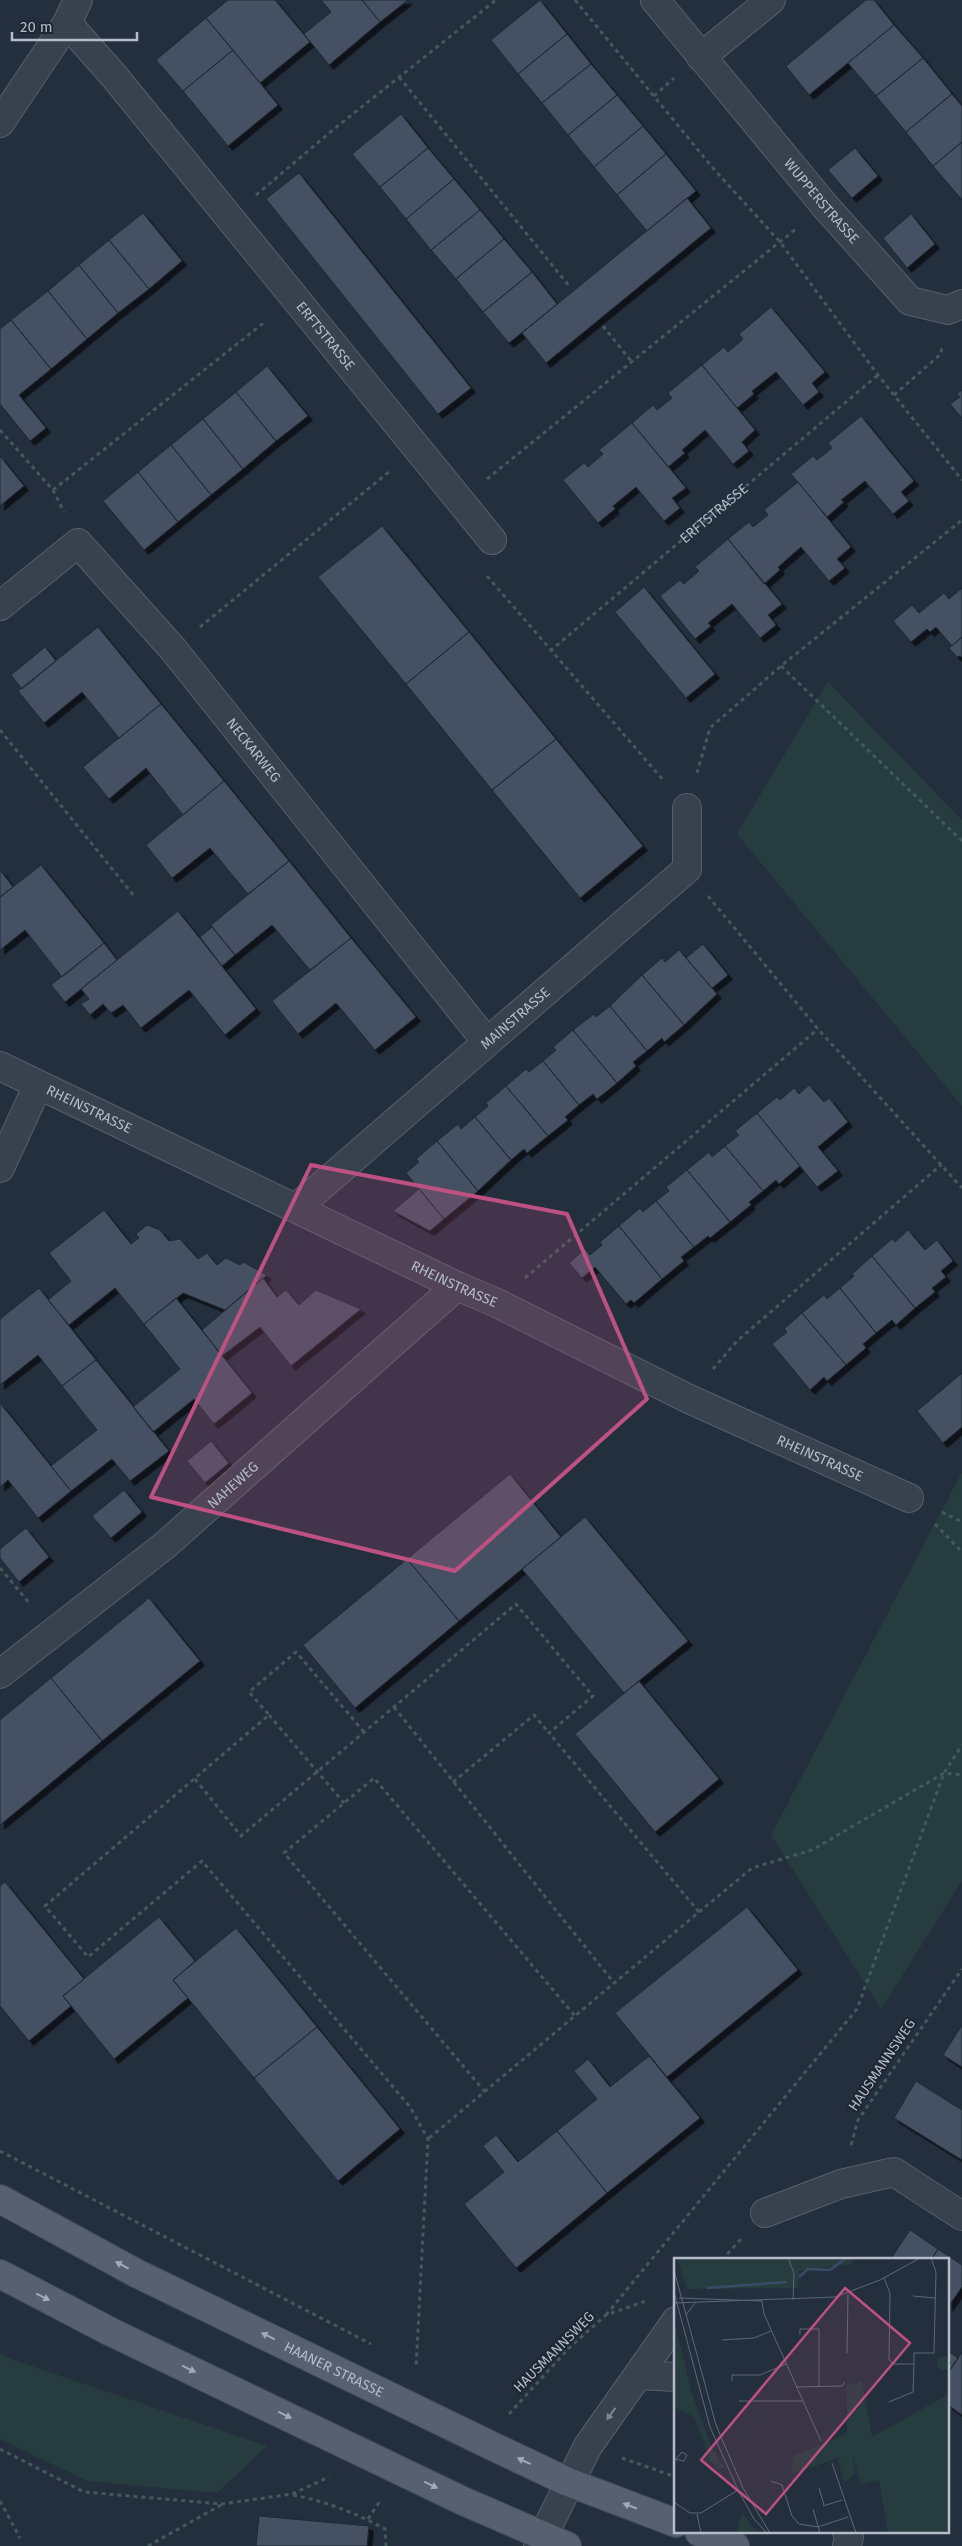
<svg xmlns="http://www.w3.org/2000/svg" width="962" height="2546" font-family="'Fira Sans',sans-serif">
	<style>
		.green { fill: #263c3f }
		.building { fill: #455162; stroke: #1f2835; filter: url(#shadow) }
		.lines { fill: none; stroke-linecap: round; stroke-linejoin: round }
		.minor-casing { stroke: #565f6c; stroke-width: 30 }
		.major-casing { stroke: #414a57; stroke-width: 30 }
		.path { stroke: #44595c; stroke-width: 3; stroke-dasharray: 4 4; stroke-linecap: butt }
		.minor { stroke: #38414e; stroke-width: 28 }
		.major { stroke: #56606e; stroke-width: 28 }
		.oneway { fill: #a1aab7 }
		.oneway2 { fill: #7c8592 }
		.marked { fill: #bd5182; fill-opacity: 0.2; stroke: #bd5182; stroke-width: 4; stroke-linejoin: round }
		.labels { text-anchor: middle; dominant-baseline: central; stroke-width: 4; stroke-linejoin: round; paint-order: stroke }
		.street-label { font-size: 14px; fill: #b4bcc9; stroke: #1d2633 }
		.inset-river { fill: none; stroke: #394c67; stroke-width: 2.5 }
		.inset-road { fill: none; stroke: #5e6776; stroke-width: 1 }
		.view { fill: #bd5182; fill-opacity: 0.15; stroke: #bd5182; stroke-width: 2.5 }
		.inset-edge { fill: none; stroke: #b4bcc9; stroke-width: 2.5 }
	</style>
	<defs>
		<filter id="shadow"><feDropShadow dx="4.5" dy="4.5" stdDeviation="0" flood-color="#0009"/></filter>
	</defs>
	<rect width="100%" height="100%" fill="#242f3e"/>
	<!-- green -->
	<path class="green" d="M828 682 962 820V1106L737 834Z
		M962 1472V1881L881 2009 771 1835Z
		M0 2353 11 2359 267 2446 217 2493 87 2481 0 2439Z"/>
	<!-- building -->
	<path class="building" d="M228 0H275L310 42 260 83 206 18Z
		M321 0H362L380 22 329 65 304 34 331 12Z
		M362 0H408L380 22Z
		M540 0 567 34 518 74 491 40Z
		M866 0H874L894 25 809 95 786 66Z
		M206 18 233 50 183 91 156 60Z
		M894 25 923 58 876 96 848 63Z
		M567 34 591 64 542 103 518 74Z
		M233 50 278 105 228 146 183 91Z
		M923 58 952 94 906 132 876 96Z
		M591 64 617 95 568 135 542 103Z
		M952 94 962 106V142L933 166 906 132Z
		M617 95 643 126 594 167 568 135Z
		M401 114 428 148 380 187 352 154Z
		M643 126 666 154 617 195 594 167Z
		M962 142V200L933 166Z
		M428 148 454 179 406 219 380 187Z
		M855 148 878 176 852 198 828 170Z
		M666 154 696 191 647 231 617 195Z
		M299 173 471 388 438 414 266 199Z
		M454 179 480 210 431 250 406 219Z
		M687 198 711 228 546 363 522 333Z
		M480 210 504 239 456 279 431 250Z
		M143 213 182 261 149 289 109 240Z
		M911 214 935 244 907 268 883 238Z
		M504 239 532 272 483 312 456 279Z
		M109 240 149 289 118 313 79 265Z
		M79 265 118 313 87 339 48 291Z
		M532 272 557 304 509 343 483 312Z
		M48 291 87 339 51 369 11 320Z
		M771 307 825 372 812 383 819 392 803 405 776 372 752 391 754 394 737 408 702 365 724 347 728 352 743 339 739 334Z
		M11 320 51 369 19 395 46 428 30 441 0 404V329Z
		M702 365 755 430 742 442 749 451 733 464 705 430 682 450 685 453 668 467 632 423 653 405 657 410 672 398 668 393Z
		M267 366 308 416 276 441 236 392Z
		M962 390V418L950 404 960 397 957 394Z
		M236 392 276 441 243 469 203 419Z
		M861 416 914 481 901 492 909 501 893 514 865 481 841 500 844 502 827 517 791 474 813 456 817 460 832 448 828 443Z
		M203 419 243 469 211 495 171 445Z
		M632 423 686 488 672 498 680 508 664 521 636 487 613 506 615 509 598 523 563 480 584 463 588 467 603 454 599 450Z
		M171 445 211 495 178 522 138 472Z
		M0 456 24 486 0 506Z
		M138 472 178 522 144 550 103 501Z
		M798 482 851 547 837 559 845 568 829 581 801 547 778 567 780 570 764 584 728 539 749 522 753 527 768 515 764 510Z
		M382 526 469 632 406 684 318 577Z
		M728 539 782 604 768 615 776 625 760 638 732 604 708 623 711 626 695 639 660 596 680 580 684 584 699 571 695 567Z
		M644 587 715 674 686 698 615 612Z
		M962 588V637L952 646 936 627 930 632 927 629 911 642 893 621 912 605 919 613 944 593 949 599Z
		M98 627 161 704 119 738 82 692 44 723 18 691Z
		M469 632 556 739 492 790 406 684Z
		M962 637V658L960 656 957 657 949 648Z
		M45 647 56 661 22 689 11 675Z
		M161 704 224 781 183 815 146 768 109 799 83 767Z
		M556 739 643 846 580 898 492 790Z
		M224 781 289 861 248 894 210 848 172 878 146 845Z
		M289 861 351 938 310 970 272 925 235 955 211 925Z
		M41 865 104 943 62 977 25 930 0 950V897Z
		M0 870 13 887 0 897Z
		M178 911 256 1009 225 1035 189 990 141 1028 123 1005 111 1013 103 1004 90 1015 81 1004 89 999 81 989Z
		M212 927 235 955 222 966 200 937Z
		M351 938 416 1017 375 1050 336 1003 298 1034 272 1001Z
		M104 943 117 960 65 1002 51 985Z
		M703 944 728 975 712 988 686 958Z
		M679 950 717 994 684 1025 642 975 662 958 665 962Z
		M642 975 684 1025 664 1042 662 1038 647 1051 610 1006Z
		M610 1006 647 1051 633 1062 636 1066 617 1083 573 1030 594 1014 596 1017Z
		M573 1030 617 1083 597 1099 593 1094 579 1105 543 1061 556 1050 553 1047Z
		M543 1061 579 1105 565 1117 568 1120 548 1136 506 1086 526 1069 529 1072Z
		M809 1085 824 1102 829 1098 848 1122 818 1147 838 1171 817 1187 757 1113 777 1097 780 1100 794 1088 799 1094Z
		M506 1086 548 1136 527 1153 524 1149 511 1160 475 1117 488 1106 486 1103Z
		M757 1113 800 1166 779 1184 776 1180 763 1191 725 1146 739 1135 735 1131Z
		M475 1117 511 1160 478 1191 437 1141 458 1124 461 1129Z
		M437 1141 478 1191 444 1219 406 1173 419 1162 416 1159Z
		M725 1146 763 1191 749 1202 751 1205 730 1222 687 1170 709 1152 712 1157Z
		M687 1170 730 1222 710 1238 708 1236 694 1247 656 1201 669 1191 666 1187Z
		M419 1189 444 1219 430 1231 393 1211Z
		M656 1201 694 1247 681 1257 684 1261 662 1279 619 1226 640 1208 643 1212Z
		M104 1210 131 1244 139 1238 136 1234 147 1225 160 1230 169 1241 180 1239 198 1259 207 1253 217 1265 226 1258 240 1265 243 1262 267 1275 225 1310 183 1293 144 1324 115 1288 69 1325 48 1300 71 1281 49 1253Z
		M619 1226 662 1279 634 1303 631 1300 626 1304 595 1267 582 1278 569 1263 585 1249 590 1255 602 1245 600 1242Z
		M908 1230 925 1250 937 1240 953 1261 941 1271 946 1277 932 1288 935 1292 915 1308 872 1256 892 1239 895 1242Z
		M872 1256 915 1308 896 1325 892 1320 876 1333 840 1288 854 1276 852 1274Z
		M263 1278 277 1297 286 1290 299 1305 316 1290 361 1309 291 1366 260 1327 222 1356 202 1330Z
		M39 1288 96 1360 62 1386 38 1355 0 1385V1319Z
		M840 1288 876 1333 863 1344 866 1348 846 1365 802 1313 824 1295 827 1299Z
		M176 1298 252 1393 214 1424 194 1399 153 1432 133 1407 180 1369 144 1324Z
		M802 1313 846 1365 827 1381 824 1377 810 1390 772 1344 787 1332 784 1329Z
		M96 1360 169 1451 130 1481 112 1459 71 1491 51 1466 97 1430 62 1386Z
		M962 1373V1427L943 1443 917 1411Z
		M0 1403 71 1491 38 1518 8 1480 0 1487Z
		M211 1441 229 1463 205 1483 187 1461Z
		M510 1474 561 1537 459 1621 407 1559Z
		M124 1490 142 1512 111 1538 92 1516Z
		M585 1517 688 1641 624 1693 522 1569Z
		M26 1528 49 1557 19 1582 0 1558V1549Z
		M407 1559 459 1621 355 1708 303 1645Z
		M149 1598 200 1661 102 1741 51 1678Z
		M51 1678 102 1741 0 1825V1720Z
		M639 1681 719 1779 655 1832 575 1734Z
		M5 1882 84 1979 63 1996 71 2006 29 2041 0 2006V1886Z
		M747 1907 798 1970 667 2077 615 2013Z
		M159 1917 195 1961 173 1980 188 1998 114 2059 63 1996Z
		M236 1928 317 2027 254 2078 173 1980Z
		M962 2025V2067L943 2055Z
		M317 2027 400 2129 338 2181 254 2078Z
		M649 2056 700 2118 607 2193 557 2131 597 2099 574 2071 588 2059 610 2087Z
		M916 2081 962 2110V2160L894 2118Z
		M557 2131 607 2193 516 2268 464 2204 504 2172 483 2146 496 2135 518 2162Z
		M910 2230 938 2249 931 2260H890Z
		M938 2249 962 2265V2287L948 2307V2260H931Z
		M948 2351 958 2358 948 2373Z
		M962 2352V2415L948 2405V2373Z
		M259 2516 369 2526 367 2546H256Z"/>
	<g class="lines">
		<!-- minor casing -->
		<g class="minor-casing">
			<g id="minor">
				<path id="s2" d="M655 0 825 206 910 301 948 310 962 304"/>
				<path id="s3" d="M67 23 114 76 492 540"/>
				<path d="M701 57 771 0"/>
				<path d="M0 123 67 23 78 0"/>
				<path id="s4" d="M0 606 78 543 173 649 486 1041"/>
				<path id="s5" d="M0 1066 457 1286 497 1303 689 1399 909 1498"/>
				<path d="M0 1168 38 1085"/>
				<path id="s6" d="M296 1208 687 869V808"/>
				<path id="s7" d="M0 1674 164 1546 457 1286"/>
				<path d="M765 2213 841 2184 894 2172 962 2216"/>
				<path d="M639 2375 676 2377"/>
				<path d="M538 2546 588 2446 676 2321"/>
				<path d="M847 2546 849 2537 847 2532"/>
			</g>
		</g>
		<!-- major casing -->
		<g class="major-casing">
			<g id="major">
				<path id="s8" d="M0 2199 136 2273 492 2446 568 2482 676 2523"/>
				<path d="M0 2274 111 2332 463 2501 567 2546"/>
				<path d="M699 2532 735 2546"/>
			</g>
		</g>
		<!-- path -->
		<g class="path">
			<path d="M575 0 712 167 780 242 878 375 962 480"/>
			<path d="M399 77 570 287"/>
			<path d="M654 96 674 78"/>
			<path d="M256 195 334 129 496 0"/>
			<path d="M603 326 631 361"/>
			<path d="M894 395 941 354 942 345"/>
			<path d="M0 430 53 490 64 512"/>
			<path d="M487 479 797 228"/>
			<path d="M53 490 266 321"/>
			<path d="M487 576 664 781"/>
			<path d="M200 627 390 471"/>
			<path id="s1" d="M550 651 878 375"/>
			<path d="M781 666 962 841"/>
			<path d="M0 730 134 896"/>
			<path d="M697 773 710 728 781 666 962 520"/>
			<path d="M708 896 818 1029 962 1188"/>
			<path d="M525 1278 818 1029"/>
			<path d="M713 1369 737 1341 941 1165"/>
			<path d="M942 1512 962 1522"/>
			<path d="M935 1524 962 1552"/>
			<path d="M0 1568 30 1604"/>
			<path d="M394 1707 614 1983"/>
			<path d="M269 1715 344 1803"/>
			<path d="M364 1732 296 1652 249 1692 269 1715 45 1906 88 1957 202 1861 410 2107 428 2139 416 2368"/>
			<path d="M195 1779 241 1836 516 1604 593 1696 549 1733 699 1912 428 2139"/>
			<path d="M453 1782 534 1715 549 1733"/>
			<path d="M699 1912 752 1868 812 1850 944 1773 962 1775"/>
			<path d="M485 2092 284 1853 374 1778 575 2016"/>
			<path d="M851 2145 858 2120 962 1969"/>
			<path d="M0 2151 371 2344"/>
			<path d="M722 2260 741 2239"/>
			<path d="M606 2315 857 2009 944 1773 962 1745"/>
			<path d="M509 2414 569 2348 606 2315 646 2301"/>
			<path d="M0 2449 84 2492 222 2504 292 2494 329 2477"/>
			<path d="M622 2458 676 2477"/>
			<path d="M293 2495C325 2501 356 2513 385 2529L386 2546"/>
			<path d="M0 2501 20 2538"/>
			<path d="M368 2519 380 2501"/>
			<path d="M148 2546 221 2505"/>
		</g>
		<!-- minor -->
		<use href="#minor" class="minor"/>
		<!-- major -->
		<use href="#major" class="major"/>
	</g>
	<!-- one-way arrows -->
	<defs><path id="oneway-solid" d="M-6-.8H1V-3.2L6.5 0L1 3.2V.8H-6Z" transform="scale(1.25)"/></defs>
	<g class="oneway">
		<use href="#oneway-solid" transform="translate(122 2265) rotate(-152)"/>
		<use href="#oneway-solid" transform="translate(43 2297) rotate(27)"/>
		<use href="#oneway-solid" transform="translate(268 2336) rotate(-154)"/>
		<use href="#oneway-solid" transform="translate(189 2369) rotate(26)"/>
		<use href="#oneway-solid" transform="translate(285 2415) rotate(26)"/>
		<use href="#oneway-solid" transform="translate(524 2461) rotate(-155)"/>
		<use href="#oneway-solid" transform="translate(431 2485) rotate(26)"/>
		<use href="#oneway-solid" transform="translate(630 2506) rotate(-159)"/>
	</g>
	<use class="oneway2" href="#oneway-solid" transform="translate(611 2414) rotate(126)"/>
	<!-- marked area -->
	<path class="marked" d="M311 1165 567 1214 647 1399 455 1571 151 1497Z"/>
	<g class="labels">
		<!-- street labels -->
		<g class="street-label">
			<text stroke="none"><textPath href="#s2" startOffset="261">WUPPERSTRASSE</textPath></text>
			<text stroke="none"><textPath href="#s3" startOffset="406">ERFTSTRASSE</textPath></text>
			<text stroke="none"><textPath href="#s1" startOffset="214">ERFTSTRASSE</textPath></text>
			<text stroke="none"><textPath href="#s4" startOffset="372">NECKARWEG</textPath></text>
			<text stroke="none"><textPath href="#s6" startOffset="290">MAINSTRASSE</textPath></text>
			<text stroke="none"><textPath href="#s5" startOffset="99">RHEINSTRASSE</textPath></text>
			<text stroke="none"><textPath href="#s5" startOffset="504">RHEINSTRASSE</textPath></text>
			<text stroke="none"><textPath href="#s5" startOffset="909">RHEINSTRASSE</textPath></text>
			<text stroke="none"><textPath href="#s7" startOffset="300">NAHEWEG</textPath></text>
			<text transform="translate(882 2065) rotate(-56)">HAUSMANNSWEG</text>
			<text transform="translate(554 2352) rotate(-45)">HAUSMANNSWEG</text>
			<text stroke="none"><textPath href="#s8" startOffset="375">HAANER STRASSE</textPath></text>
		</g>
	</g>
	<!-- overview -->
	<g transform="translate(674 2258)">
		<rect width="275" height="275" fill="#242f3e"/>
		<path d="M3 0H181L177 6 125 13 124 30 13 31ZM0 62 18 136 38 190 51 210 45 211 36 202 20 159 0 149ZM263 105a7 7 0 1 1 14 0a7 7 0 1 1-14 0ZM188 123 198 179 275 136V275H214L205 222 187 226 178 196 181 215 170 225 164 202 171 198 117 216 119 198 173 176V128ZM68 253 76 266 85 275H63Z" fill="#263c3f"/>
		<path class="inset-river" d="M125 19 134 11 156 12 172 0M33 30 113 24"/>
		<path class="inset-road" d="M114 0 120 15 119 42M0 12 42 167 69 230 96 275M210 20 216 35 215 102 220 106H240V95H260L262 14 257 0M0 34 36 169 64 232 80 261 93 275M239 38 261 40M5 40 88 43M88 43 90 56 147 183M0 45 161 39 206 22 246 0M12 57 21 45M126 77V71H145V128M48 82 80 80 97 73M173 95 174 36M58 123V117H86L112 106M122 129 168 128 171 124M65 143H129M215 144 239 134 240 106M0 201 10 203 13 197 8 194 2 201M158 205 182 275M97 223 108 227 118 258 125 266 144 269 174 259M145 230 150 247M0 244 16 255H27L64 232M149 248 168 242M139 251 146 275M23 256 27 275"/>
		<path class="view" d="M171 30 236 85 92 256 27 202Z"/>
		<rect width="275" height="275" class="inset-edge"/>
	</g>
	<!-- scale -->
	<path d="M12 32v8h125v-8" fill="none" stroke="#b4bcc9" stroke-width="2.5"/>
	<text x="20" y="32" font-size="15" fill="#b4bcc9" stroke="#1d2633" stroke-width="4" paint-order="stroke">20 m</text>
</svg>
